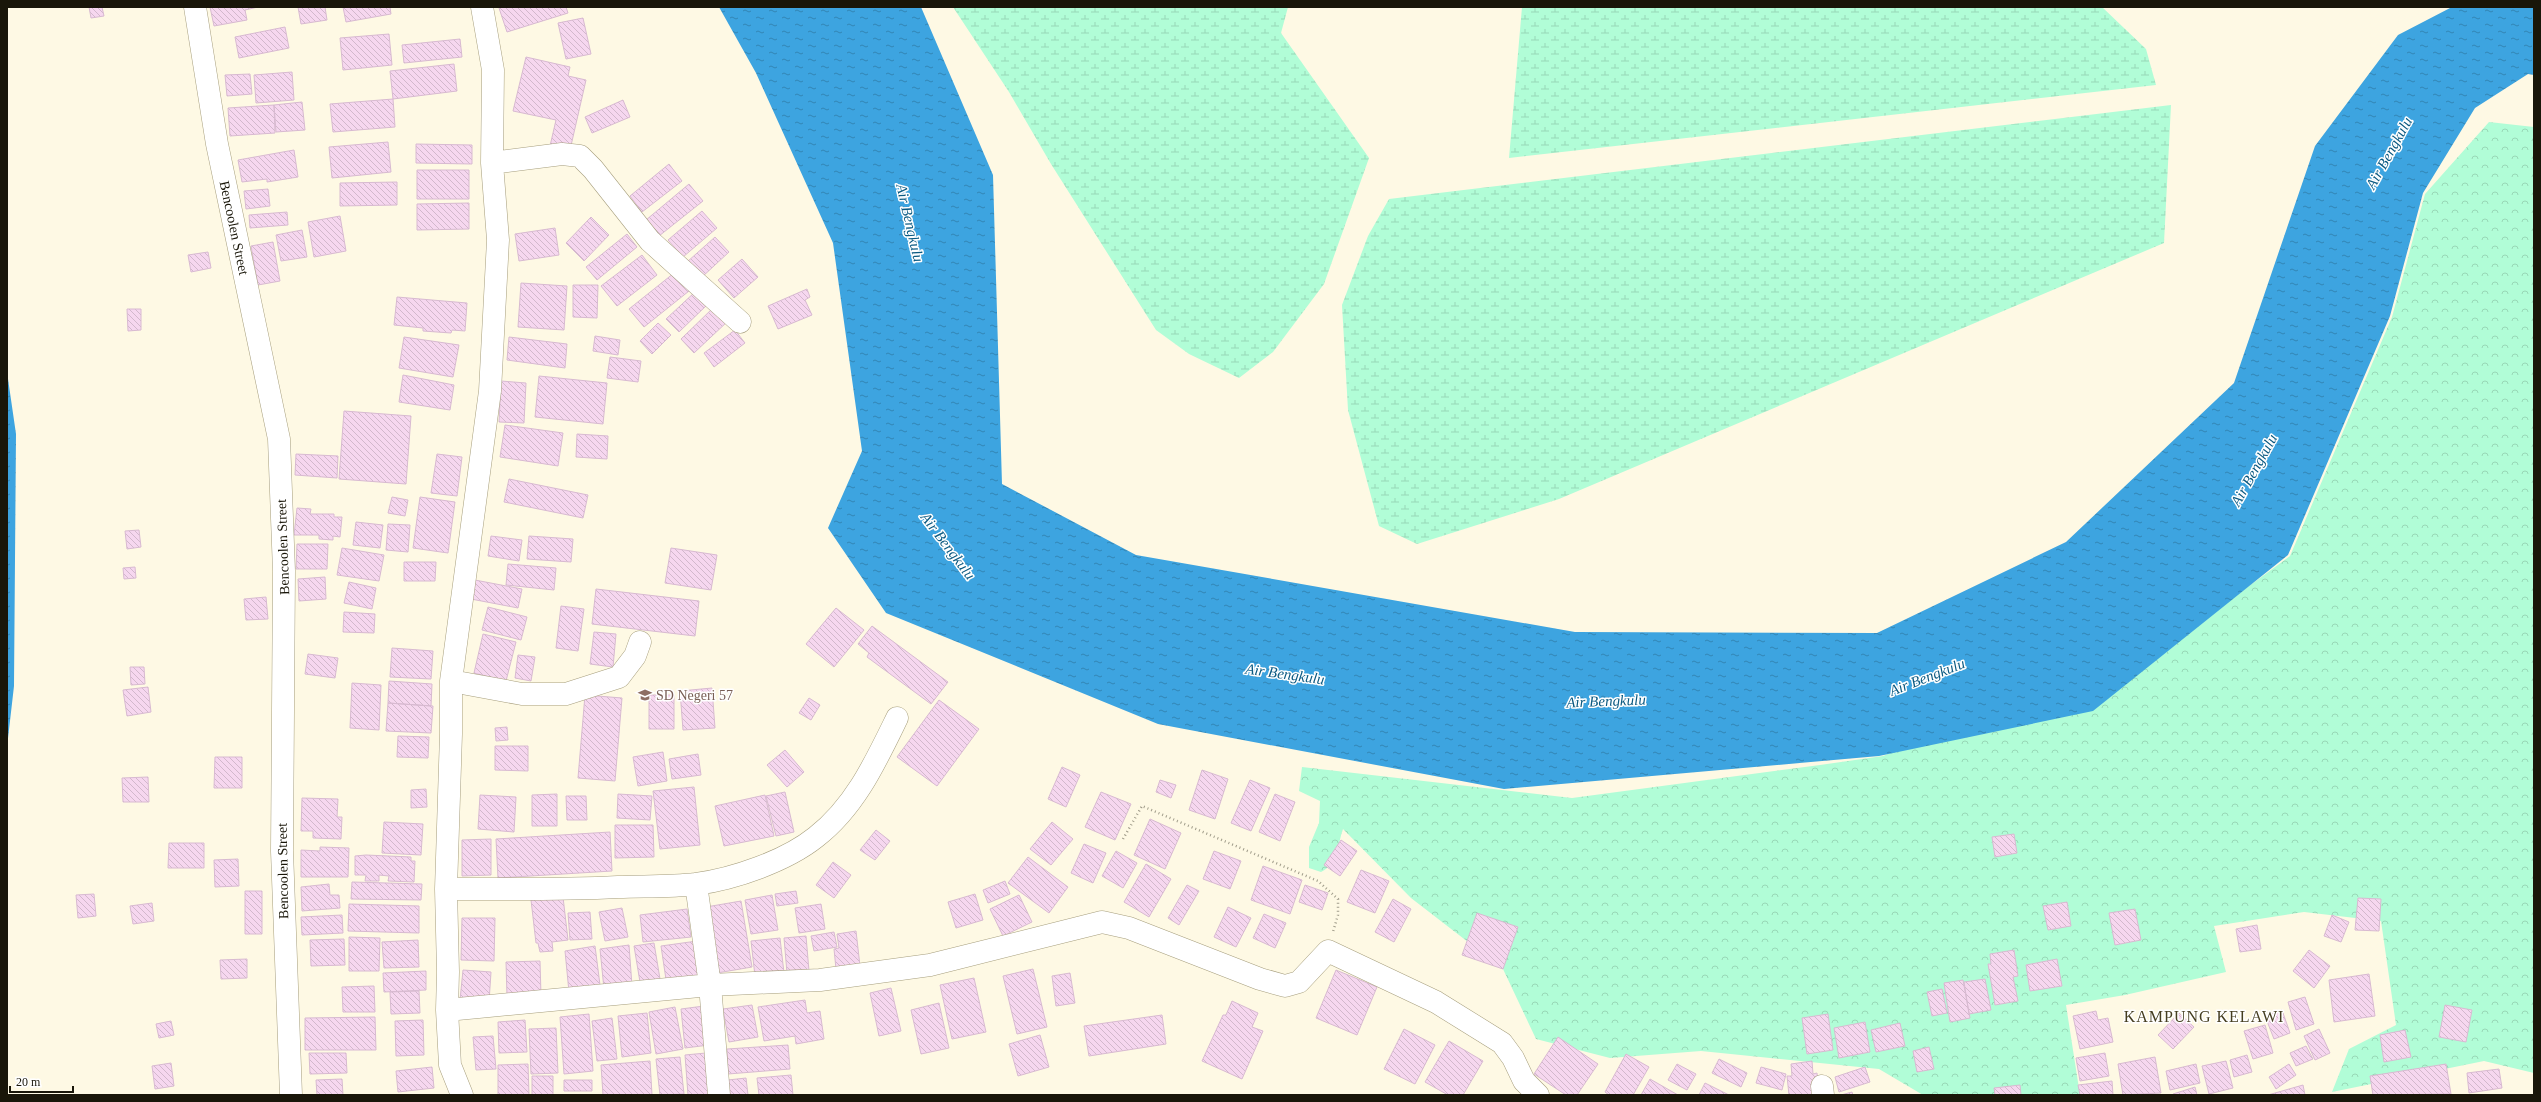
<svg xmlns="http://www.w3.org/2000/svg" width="2541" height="1102" font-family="'Times New Roman',serif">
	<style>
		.forest { fill: url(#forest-crowns) }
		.wetland { fill: url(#wetland-marsh) }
		.water { fill: url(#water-ripples) }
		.building { fill: url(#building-back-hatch); stroke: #d8bad1 }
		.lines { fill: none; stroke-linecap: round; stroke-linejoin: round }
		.minor-casing { stroke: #a69e7d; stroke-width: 23 }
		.primary-casing { stroke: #a69e7d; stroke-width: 23 }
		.path { stroke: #a09c8a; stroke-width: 2.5; stroke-dasharray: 1 3; stroke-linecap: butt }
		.minor { stroke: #fff; stroke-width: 22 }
		.primary { stroke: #fff; stroke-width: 22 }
		.labels { text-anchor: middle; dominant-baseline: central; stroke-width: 3; stroke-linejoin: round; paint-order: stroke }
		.street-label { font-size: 14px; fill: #191609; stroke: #fff }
		.education-label { font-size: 14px; fill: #785e54; stroke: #fff; text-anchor: start }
		.water-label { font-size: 15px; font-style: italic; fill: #0b5a82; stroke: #fff }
		.quarter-label { font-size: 16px; letter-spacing: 1px; fill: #453e20; stroke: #fff }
	</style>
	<defs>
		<pattern id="forest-crowns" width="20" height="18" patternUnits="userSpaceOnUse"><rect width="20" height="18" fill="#b1fdd7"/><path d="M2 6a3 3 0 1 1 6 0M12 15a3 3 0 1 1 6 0" fill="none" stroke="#98d8b7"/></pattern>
		<pattern id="wetland-marsh" width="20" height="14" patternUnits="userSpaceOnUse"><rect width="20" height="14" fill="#b1fdd7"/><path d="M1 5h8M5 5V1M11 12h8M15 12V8" fill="none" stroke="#98d8b7"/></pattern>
		<pattern id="water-ripples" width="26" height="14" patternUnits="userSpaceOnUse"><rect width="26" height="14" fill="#3da4e0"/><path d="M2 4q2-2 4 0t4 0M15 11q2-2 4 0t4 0" fill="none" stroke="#3285b4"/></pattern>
		<pattern id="building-back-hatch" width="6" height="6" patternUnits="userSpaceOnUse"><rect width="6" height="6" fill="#f6d7ef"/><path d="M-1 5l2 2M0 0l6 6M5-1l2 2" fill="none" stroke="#d2b8cc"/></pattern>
	</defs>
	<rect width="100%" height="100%" fill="#fef9e4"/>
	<!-- forest -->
	<path class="forest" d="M2489 122 2534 127V1073L2484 1061 2332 1092 2349 1049 2396 1025 2381 921 2304 912 2214 926 2226 972 2125 995 2066 1005 2080 1095H1923L1879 1069 1701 1051 1610 1058 1536 1039 1503 969 1411 898 1343 829C1337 846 1339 863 1321 872L1309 868V847L1319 823 1320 801 1299 791 1302 767 1572 798 1820 765 1883 756 2163 649 2290 556 2392 317 2425 194Z"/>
	<!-- wetland -->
	<path class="wetland" d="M953 7H1288L1281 33 1369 158 1324 284 1273 352 1239 378 1189 354 1156 330 1051 164 1009 92Z
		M1522 7H2102L2146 49 2156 85 1509 158Z
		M2171 105 2164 243 1559 499 1417 544 1379 526 1348 410 1342 305 1368 236 1389 199Z"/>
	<!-- water -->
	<path class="water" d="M719 7H921L993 175 1002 484 1136 555 1575 632 1877 633 2066 542 2234 383 2315 146 2398 35 2452 7H2534V75L2528 74 2475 108 2423 193 2390 316 2288 555 2093 711 1879 756 1504 789 1158 724 886 613 828 528 862 451 833 243 756 73Z
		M7 372 16 434 14 686 7 747Z"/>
	<!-- building -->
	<path class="building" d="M89 7H102L104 16 91 18Z
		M210 7H258L245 10 247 20 214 26Z
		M298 7H325L327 20 301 24Z
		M343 7H390L391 14 346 22Z
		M504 7H566L568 13 507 32 499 8Z
		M583 18 591 54 566 59 558 23Z
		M285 27 289 48 239 58 235 37Z
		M389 34 392 65 343 70 340 38Z
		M460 39 462 57 404 63 402 45Z
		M526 57 570 67 568 76 586 80 570 150 550 146 556 120 513 111Z
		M454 64 457 91 393 99 390 71Z
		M292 72 294 100 256 103 254 75Z
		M250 74 252 94 227 96 225 75Z
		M393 99 395 127 333 132 330 104Z
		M623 100 630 117 592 133 585 117Z
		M302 102 305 130 276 132 274 105Z
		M274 105 275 133 230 136 228 108Z
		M388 142 391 172 332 178 329 147Z
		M416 144 472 145V164L416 163Z
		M294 150 298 177 267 182V179L242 182 238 160Z
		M669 164 682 181 642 212 630 196Z
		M417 170H469V199H417Z
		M397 182V205L340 206V183Z
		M689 184 703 201 659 236 646 220Z
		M268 189 270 206 246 209 244 191Z
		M469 203V229L417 230V204Z
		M702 211 717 228 683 257 668 240Z
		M287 212 288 225 250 228 249 215Z
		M340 216 346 251 314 257 308 222Z
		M591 217 609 235 584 261 566 243Z
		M555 228 559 255 519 261 515 234Z
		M302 230 307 257 281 261 276 235Z
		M627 234 637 247 597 280 586 267Z
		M715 237 729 252 701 278 687 262Z
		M273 242 280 281 258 285 251 246Z
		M208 252 211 268 191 272 188 255Z
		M642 255 657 275 617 306 601 286Z
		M742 259 758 277 734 298 718 280Z
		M674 273 689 291 644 327 629 309Z
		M521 283 567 286 564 330 518 327Z
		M573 285H598L597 318 573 317Z
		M807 289 810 297 805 300 812 315 778 329 768 306Z
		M696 291 708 304 679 332 666 319Z
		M397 297 467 303 465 331 452 330 451 333 423 331V328L394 325Z
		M714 307 728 321 694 353 681 339Z
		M127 309H141V330L128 331Z
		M658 323 671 335 652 354 640 341Z
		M735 330 745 343 714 367 704 353Z
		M595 336 620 340 618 355 593 351Z
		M404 337 459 345 453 377 399 368Z
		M509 337 567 344 565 368 507 360Z
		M610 357 641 361 638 382 607 378Z
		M403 375 454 385 450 410 399 402Z
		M539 376 607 383 603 424 535 417Z
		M501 381 526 383 524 423 499 422Z
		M344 411 411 416 406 484 339 479Z
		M505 425 563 433 558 466 500 457Z
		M577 434 608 436 607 459 576 457Z
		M296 454 338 456 337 478 295 475Z
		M437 454 462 457 457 496 431 493Z
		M509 479 588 495 583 518 504 502Z
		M392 497 408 500 405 516 388 513Z
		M420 497 455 502 448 553 413 548Z
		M297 508 311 509 310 514H334V517H342L340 537 333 536V540L319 539V535H294Z
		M356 522 383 525 380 548 353 545Z
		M388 524 410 525 408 552 386 550Z
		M139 530 141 547 127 549 125 531Z
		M491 536 522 540 519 561 488 556Z
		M529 536 573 539 571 562 527 559Z
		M297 544H328L327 569H296Z
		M342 548 384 555 379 581 337 575Z
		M671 548 717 555 711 590 665 583Z
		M404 562H436L435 581H404Z
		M508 564 556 568 554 590 506 585Z
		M135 567 136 578 124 579 123 568Z
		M325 577 326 599 299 601 298 579Z
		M475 580 522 589 518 608 471 599Z
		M349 582 376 588 372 609 344 603Z
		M596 589 699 601 695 636 592 624Z
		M266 597 268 619 246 620 244 599Z
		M561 606 584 609 578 651 556 648Z
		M488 607 527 617 521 640 482 630Z
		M836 608 864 630 834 667 806 644Z
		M344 612 375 614 374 633 343 632Z
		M872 626 948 682 931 704 867 657 869 653 858 644Z
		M594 632 616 634 613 667 590 664Z
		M483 634 516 642 506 681 474 673Z
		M392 648 433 651 431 679 390 677Z
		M308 654 338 658 335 678 305 674Z
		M518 655 535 657 531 681 515 678Z
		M130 667H144L145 684 131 685Z
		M389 681 432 684 431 706 388 703Z
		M352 683 381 685 379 730 350 728Z
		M148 687 151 712 127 716 123 690Z
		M712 688 715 728 683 730 680 691Z
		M585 695 622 698 615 781 578 778Z
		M649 695H674V729H649Z
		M809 698 820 705 811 720 799 713Z
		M939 700 979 729 937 786 897 757Z
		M388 703 433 706 431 733 386 731Z
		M507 727 508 740 496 741 495 728Z
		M398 736 429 737 428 758 397 757Z
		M495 746H528V771L495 770Z
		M785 750 804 772 787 787 767 765Z
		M663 752 667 781 638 786 633 757Z
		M698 754 701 775 672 779 669 759Z
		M215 757H242V788H214Z
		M1062 767 1080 775 1066 807 1048 799Z
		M1202 770 1228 779 1215 819 1189 810Z
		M148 777 149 802H123L122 778Z
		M1160 780 1176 785 1171 798 1156 792Z
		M1250 780 1270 788 1251 831 1231 823Z
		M694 787 700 845 660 849 653 791Z
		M426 789 427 807 411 808V790Z
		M785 792 794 832 776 836 766 796Z
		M1101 792 1131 804 1115 840 1085 827Z
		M557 794V826H532V795Z
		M618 794 652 796 650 820 617 818Z
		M1275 794 1295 802 1280 841 1259 832Z
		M480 795 516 797 514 832 478 829Z
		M765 795 774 836 724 846 715 806Z
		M566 796H586L587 820H567Z
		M302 798 338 799 337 817H342L341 839 313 838V831H301Z
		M1150 819 1181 833 1165 869 1134 855Z
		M384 822 423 824 421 855 382 853Z
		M1052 822 1073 839 1051 865 1030 849Z
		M615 825H653L654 857 615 858Z
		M876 830 890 841 875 860 860 850Z
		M610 832 612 871 498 878 496 839Z
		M2014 834 2017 853 1995 857 1992 837Z
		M491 839V875L462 876V840Z
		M1341 840 1357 851 1340 876 1324 865Z
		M169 843H204V868H168Z
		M1084 844 1106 853 1093 883 1071 873Z
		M320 847 349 848 348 877H301V850L320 851Z
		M1116 851 1137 863 1123 888 1102 876Z
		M1214 851 1241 861 1230 889 1203 879Z
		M366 855 411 857V861H415L414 882 388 881 389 876 379 875V881H365L366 875H355V856Z
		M1028 857 1068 887 1049 913 1008 883Z
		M238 859 239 886 215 887 214 860Z
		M833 862 851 875 834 898 816 885Z
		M1146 864 1171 879 1149 917 1124 902Z
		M1263 866 1302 880 1290 914 1251 900Z
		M1361 870 1389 881 1375 913 1347 902Z
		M1005 881 1010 894 988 903 983 890Z
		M352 882 422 884 421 900 351 899Z
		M329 884 330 895H339L340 908 302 911 301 887Z
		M1187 885 1199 891 1179 925 1168 918Z
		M1305 885 1328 893 1322 910 1299 902Z
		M245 891H262V934H245Z
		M796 891 798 903 777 906 775 894Z
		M94 894 96 916 78 918 76 895Z
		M975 894 983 920 956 928 948 902Z
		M772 895 778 930 751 934 745 900Z
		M1019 895 1032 922 1003 936 990 909Z
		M563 897 568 940 552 942 553 951 540 952 538 943H536L531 900Z
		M2358 898 2381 899 2379 931 2355 930Z
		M1393 899 1411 909 1394 942 1375 932Z
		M741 901 752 967 717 973 706 907Z
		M2067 902 2071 926 2048 930 2043 906Z
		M152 903 154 921 133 924 130 906Z
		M349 904 419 906V933L348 931Z
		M821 904 825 929 799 933 795 908Z
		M1228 907 1251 918 1236 947 1214 937Z
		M622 908 628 937 605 941 599 912Z
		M687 909 691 937 643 942 640 915Z
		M2135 909 2141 940 2115 945 2109 913Z
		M590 912 592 939 570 940 568 913Z
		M1477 913 1518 927 1503 969 1462 955Z
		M1264 914 1286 923 1275 948 1253 938Z
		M342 915 343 933 302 935 301 917Z
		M2332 915 2349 922 2341 942 2324 936Z
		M462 918H495L494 961 461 960Z
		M2257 925 2261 949 2240 952 2236 929Z
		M856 931 860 966 836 969 834 949 839 948 837 934Z
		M834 932 837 947 814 951 811 936Z
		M806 936 809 971 787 973 784 938Z
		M349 937 380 938 379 971H349Z
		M780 938 784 973 755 976 751 941Z
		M344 939 345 965 311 966 310 940Z
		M418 940 419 967 384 968 382 942Z
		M697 941 703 981 667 986 661 946Z
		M654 943 661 985 641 988 634 946Z
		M629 945 632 986 604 989 600 949Z
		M595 946 600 985 569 992 565 951Z
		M2014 950 2018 976 2013 977 2018 1001 1995 1005 1988 964H1991L1990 954Z
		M2309 950 2330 966 2314 988 2293 971Z
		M247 959V978L221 979 220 960Z
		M2057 959 2062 986 2030 991 2026 965Z
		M540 961 541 996H507L506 962Z
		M1033 969 1047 1027 1017 1034 1003 976Z
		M463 970 491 972 489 1002 460 1000Z
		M1336 970 1377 987 1357 1035 1316 1018Z
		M426 971V990L384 992 383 973Z
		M1070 973 1075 1003 1056 1006 1052 976Z
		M2369 974 2375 1016 2334 1022 2329 980Z
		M974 978 986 1032 952 1039 940 985Z
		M1985 979 1991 1010 1969 1014 1964 982Z
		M1963 980 1970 1018 1950 1022 1944 983Z
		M374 986 375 1012H343L342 987Z
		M891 988 901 1031 879 1036 870 993Z
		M1942 989 1947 1013 1932 1016 1927 992Z
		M419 991 420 1013 391 1014 390 992Z
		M2305 997 2314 1024 2296 1030 2288 1002Z
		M805 1000 807 1013 820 1011 824 1039 796 1044 795 1036 764 1041 758 1007Z
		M1232 1001 1258 1013 1252 1027 1263 1031 1242 1079 1202 1061 1223 1015H1226Z
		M939 1003 949 1048 921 1054 911 1010Z
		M752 1005 758 1037 729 1042 723 1009Z
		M2445 1005 2472 1010 2466 1042 2439 1037Z
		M704 1006 709 1045 685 1048 681 1009Z
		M675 1007 683 1049 656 1054 649 1012Z
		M2282 1010 2290 1033 2274 1039 2265 1016Z
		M2096 1011 2098 1020 2108 1018 2113 1042 2080 1049 2073 1016Z
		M647 1013 651 1053 622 1057 618 1016Z
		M2179 1013 2194 1027 2173 1049 2158 1035Z
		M589 1014 593 1071 564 1074 560 1017Z
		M1828 1014 1833 1050 1807 1054 1802 1018Z
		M1162 1015 1166 1044 1089 1056 1084 1026Z
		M375 1017 376 1050H305V1018Z
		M612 1018 617 1059 597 1061 592 1021Z
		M423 1020 424 1055 396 1056 395 1021Z
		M525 1020 527 1052 499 1053 498 1022Z
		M171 1021 174 1035 159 1038 156 1024Z
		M1865 1022 1870 1052 1839 1058 1834 1028Z
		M1900 1023 1905 1046 1876 1052 1871 1030Z
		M2265 1025 2273 1053 2253 1059 2244 1031Z
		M556 1028 558 1073 531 1074 529 1029Z
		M1404 1029 1435 1045 1415 1084 1384 1069Z
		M2319 1029 2330 1053 2315 1060 2304 1036Z
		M2405 1030 2411 1057 2384 1062 2380 1035Z
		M1040 1035 1049 1067 1018 1076 1009 1044Z
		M493 1036 496 1069 476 1070 473 1037Z
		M1558 1037 1598 1064 1577 1095H1566L1534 1074Z
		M1449 1041 1483 1061 1463 1095H1448L1425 1082Z
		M788 1045 790 1069 728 1074 727 1049Z
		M2306 1046 2313 1059 2296 1066 2290 1053Z
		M1929 1047 1934 1069 1917 1072 1913 1051Z
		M309 1053H346L347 1073 310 1074Z
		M706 1053 710 1095H688L685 1055Z
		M2105 1053 2109 1076 2080 1081 2076 1058Z
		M1626 1054 1649 1067 1633 1095H1609L1605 1092Z
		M2247 1055 2252 1072 2234 1077 2230 1060Z
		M680 1057 684 1094 660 1095 656 1059Z
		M2155 1057 2161 1093 2123 1095 2118 1064Z
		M1719 1059 1747 1073 1741 1087 1712 1073Z
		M650 1061 652 1095H603L601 1065Z
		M1812 1061 1813 1074 1817 1073 1819 1095H1789L1787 1076H1792L1791 1064Z
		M2226 1061 2233 1088 2209 1094 2202 1066Z
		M171 1063 174 1086 155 1089 152 1066Z
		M528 1064 529 1095H498V1065Z
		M1677 1064 1696 1074 1687 1090 1668 1080Z
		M2196 1064 2200 1083 2170 1090 2166 1071Z
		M2289 1064 2296 1075 2276 1089 2269 1077Z
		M2446 1064 2451 1094 2373 1095 2370 1076Z
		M432 1067 434 1088 398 1092 396 1071Z
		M1761 1067 1786 1074 1782 1090 1756 1083Z
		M1865 1067 1870 1082 1839 1092 1835 1077Z
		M2499 1069 2502 1088 2469 1093 2467 1073Z
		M791 1075 793 1095H759L757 1078Z
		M532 1076H553V1095H532Z
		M746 1078 748 1095H730L728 1080Z
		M342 1079 343 1095H317L316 1080Z
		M1650 1079 1678 1095H1641Z
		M564 1080H592V1091H564Z
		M2112 1081 2113 1095H2080L2078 1085Z
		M1705 1083 1729 1095H1699Z
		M2020 1085 2021 1095H1995L1994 1088Z
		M2303 1085 2305 1095H2268Z
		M2195 1087 2197 1095H2173V1094Z
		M1852 1092 1853 1095H1841Z"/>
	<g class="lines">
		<!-- minor casing -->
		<g class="minor-casing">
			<path id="minor" d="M492 163 562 154 580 156 593 169 650 241 740 322
				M451 681 522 694H566L619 677 635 656 640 642
				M696 884 710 985 719 1095
				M446 889C503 889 560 890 618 887 644 886 671 887 696 884 734 879 786 861 816 837 855 807 876 761 897 718
				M447 1010 710 985 820 980 930 965 1102 922 1129 928 1260 979 1285 986 1299 982 1328 951 1436 1002 1502 1043 1513 1058 1524 1081 1538 1095
				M1822 1086 1823 1095
				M462 1095 450 1065 447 1010 448 972 446 889 451 734V681L490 391 498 240 492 163 493 70 482 7"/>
		</g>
		<!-- primary casing -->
		<g class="primary-casing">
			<path id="primary" d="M195 7 217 144 279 439 284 571 282 851 291 1095"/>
		</g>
		<!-- path -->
		<path class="path" d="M1123 839 1142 806 1318 881 1338 899V915L1333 932"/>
		<!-- minor -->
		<use href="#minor" class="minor"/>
		<!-- primary -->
		<use href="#primary" class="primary"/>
	</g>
	<!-- icons -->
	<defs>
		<g id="school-bare" transform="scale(1.08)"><path d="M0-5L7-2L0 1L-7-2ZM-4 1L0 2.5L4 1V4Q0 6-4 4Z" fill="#8d6e63" stroke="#fff" stroke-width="2.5" paint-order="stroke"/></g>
	</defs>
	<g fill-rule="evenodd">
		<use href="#school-bare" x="645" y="695"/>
	</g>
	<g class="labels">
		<!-- street labels -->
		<g class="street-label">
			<text transform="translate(234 228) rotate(78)">Bencoolen Street</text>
			<text transform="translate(283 547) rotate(-92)">Bencoolen Street</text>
			<text transform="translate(283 871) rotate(-91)">Bencoolen Street</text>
		</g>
		<!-- education labels -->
		<g class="education-label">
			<text x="656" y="695">SD Negeri 57</text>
		</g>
		<!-- water labels -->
		<g class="water-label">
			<text transform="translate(2389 153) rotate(-61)">Air Bengkulu</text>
			<text transform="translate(910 223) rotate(77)">Air Bengkulu</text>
			<text transform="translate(2254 470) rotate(-61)">Air Bengkulu</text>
			<text transform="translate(948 546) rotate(53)">Air Bengkulu</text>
			<text transform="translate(1285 674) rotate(8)">Air Bengkulu</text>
			<text transform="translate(1927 677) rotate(-21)">Air Bengkulu</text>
			<text transform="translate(1606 701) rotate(-2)">Air Bengkulu</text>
		</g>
		<!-- quarter labels -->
		<g class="quarter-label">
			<text x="2204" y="1016">KAMPUNG KELAWI</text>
		</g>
	</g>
	<!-- border -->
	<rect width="2541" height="1102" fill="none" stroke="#191609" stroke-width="16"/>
	<!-- scale -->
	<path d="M10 1086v6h63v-6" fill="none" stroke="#191609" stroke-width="2"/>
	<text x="16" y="1086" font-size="12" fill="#191609" stroke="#ffffff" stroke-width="3" paint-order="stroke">20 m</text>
</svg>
